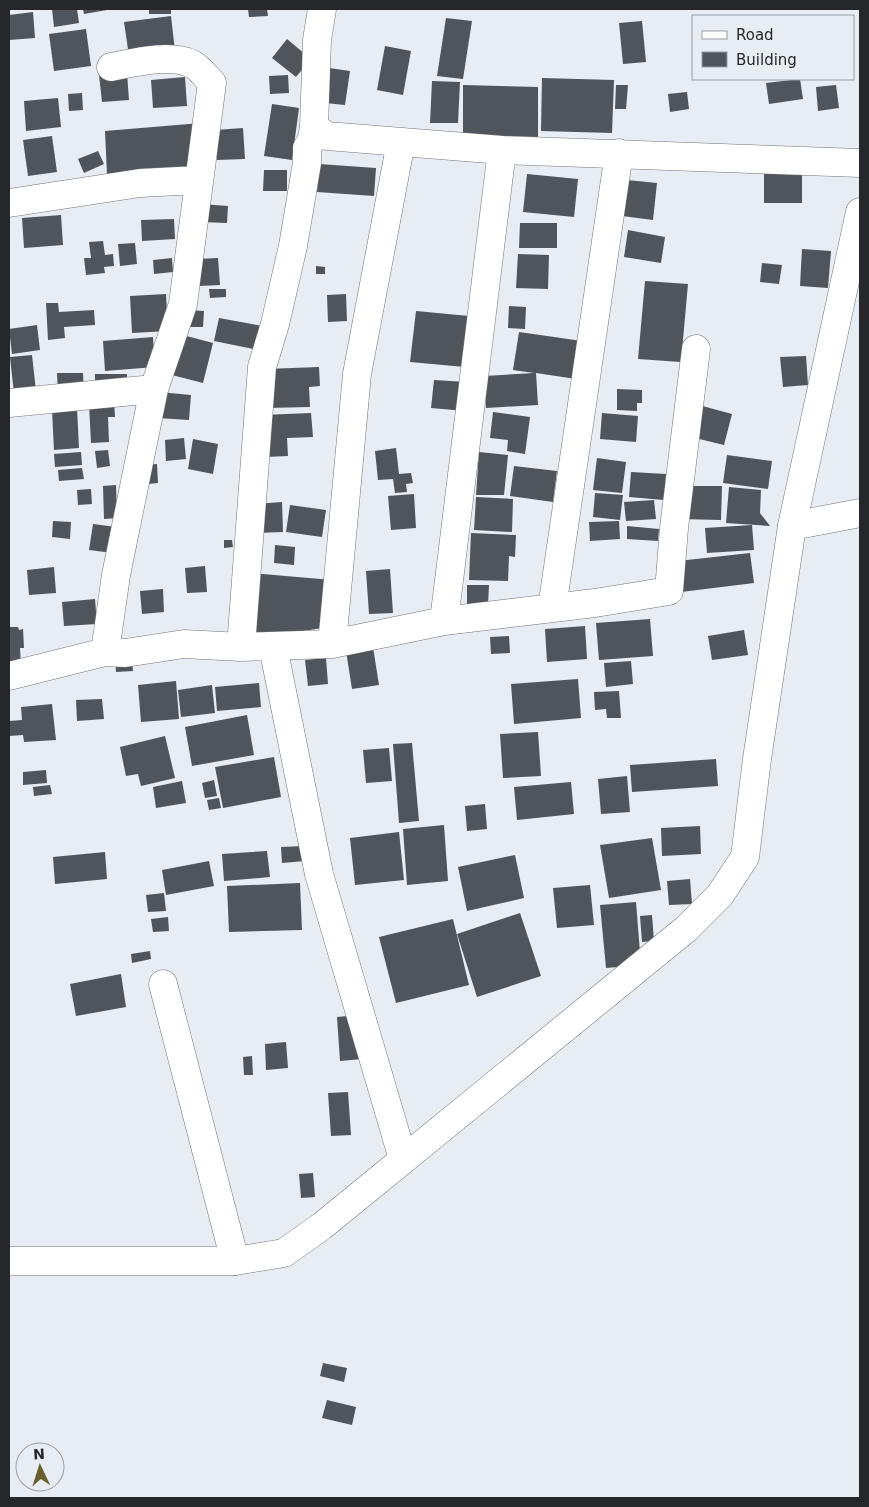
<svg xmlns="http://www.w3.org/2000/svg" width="869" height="1507" font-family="'DejaVu Sans',sans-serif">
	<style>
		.building { fill: #4f555a }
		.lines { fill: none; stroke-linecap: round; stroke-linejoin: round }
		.street-casing { stroke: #70767b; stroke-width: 29 }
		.secondary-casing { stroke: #70767b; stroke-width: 29 }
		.street { stroke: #fff; stroke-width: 28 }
		.secondary { stroke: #fff; stroke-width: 28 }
	</style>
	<rect width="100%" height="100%" fill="#e7edf3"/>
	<!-- building -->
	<path class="building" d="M52 9H77L79 23 54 27Z
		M83 9H107V10L84 14Z
		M149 9H171V14H149Z
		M248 9H267L268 16 249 17Z
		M33 12 35 38 9 40V15Z
		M171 16 175 51 129 56 124 22Z
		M446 18 472 21 463 79 437 76Z
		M642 21 646 62 623 64 619 23Z
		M86 29 91 66 54 71 49 34Z
		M287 39 311 59 296 77 272 58Z
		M385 46 411 51 403 95 377 90Z
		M329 68 350 71 345 105 325 103Z
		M127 73 129 100 102 102 99 75Z
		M288 75 289 93 270 94 269 76Z
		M185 77 187 106 153 108 151 80Z
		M542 78 614 80 612 133 541 131Z
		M800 79 803 99 769 104 766 83Z
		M432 81 460 82 458 123H430Z
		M463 85 538 87V137L463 135Z
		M616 85H628L626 109H615Z
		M836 85 839 108 818 111 816 87Z
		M687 92 689 109 670 112 668 94Z
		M82 93 83 110 69 111 68 94Z
		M58 98 61 127 26 131 24 101Z
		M272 104 299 108 292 160 264 156Z
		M201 123 195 170 107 175 105 131Z
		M243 128 245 159 217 160 215 130Z
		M52 136 57 172 28 176 23 140Z
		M98 151 104 164 84 173 78 159Z
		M764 161H802V203H764Z
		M319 164 376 168 374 196 317 192Z
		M264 170H287V191H263Z
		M527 174 578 179 574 217 523 212Z
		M627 180 657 183 653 220 622 216Z
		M202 204 228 206 227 223 201 222Z
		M61 215 63 245 24 248 22 218Z
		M174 219 175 239 142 241 141 220Z
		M520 223H557V248H519Z
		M628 230 665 237 661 263 624 257Z
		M103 241 105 255 113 254 114 266 104 267 105 273 86 275 84 258H91L89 242Z
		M135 243 137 264 120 266 118 244Z
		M802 249 831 251 828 288 800 286Z
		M518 254 549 255 548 289 516 288Z
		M172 258 173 272 154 274 153 260Z
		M218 258 220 285 199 286 197 259Z
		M762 263 782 265 779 284 760 282Z
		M316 266 325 267V274H316Z
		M645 281 688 284 681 362 638 359Z
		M209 289H226V297L210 298Z
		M166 294 168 331 132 333 130 296Z
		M346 294 347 321 328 322 327 295Z
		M46 303H58L59 312 94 310 95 325 64 327 65 338 48 340Z
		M509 306 526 307 525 329 508 328Z
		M186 310 204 311 203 327H186Z
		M416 311 469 316 465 367 410 362Z
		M219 318 268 327 264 351 214 341Z
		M37 325 40 350 12 354 9 329Z
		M519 332 582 341 576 379 536 373 538 405 486 408 484 376 534 373 513 370Z
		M179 334 213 343 203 383 168 374Z
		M153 337 155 367 105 371 103 341Z
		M32 355 36 391 14 394 10 357Z
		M806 356 808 385 783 387 780 357Z
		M319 367 320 386 309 387 310 407 266 408 265 369Z
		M57 373H83L84 393 58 394Z
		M95 374H127V386H95Z
		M434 380 467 382 465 411 431 408Z
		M617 389 642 390V403H637V411L617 410Z
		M159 392 191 395 189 420 157 418Z
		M114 401 115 417H108L109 442 91 443 89 403Z
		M695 404 732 414 724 445 687 436Z
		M77 408 79 448 54 450 52 410Z
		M493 412 530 417 525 454 507 451 508 440 490 438Z
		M311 413 313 437 287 438 288 456 265 457 263 415Z
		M602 413 638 416 636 442 600 439Z
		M184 438 186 459 166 461 165 440Z
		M193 439 218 444 213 474 188 469Z
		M396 448 399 474 411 473 413 483 406 484 407 492 395 493 393 479 378 480 375 451Z
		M108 450 110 466 97 468 95 451Z
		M81 452 82 465 55 467 54 454Z
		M479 452 508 455 504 495H476Z
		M727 455 772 461 768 489 723 483Z
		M597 458 626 462 622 493 593 490Z
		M157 464 158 483 139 485 138 465Z
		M514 466 557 471 553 502 510 496Z
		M82 468 84 479 59 481 58 470Z
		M631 472 666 474 664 500 629 497Z
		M116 485 117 518 104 519 103 486Z
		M680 486H722L721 520 679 519Z
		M729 487 761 490 760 513 770 526 726 523Z
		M91 489 92 504 78 505 77 490Z
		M595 493 623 495 620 520 593 517Z
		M414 494 416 528 391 530 388 496Z
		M476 497 513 499 512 532 474 530Z
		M654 500 656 519 626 521 624 502Z
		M282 502 283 532 256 533 255 504Z
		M290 505 326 510 322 537 286 532Z
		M53 521 71 522 70 539 52 537Z
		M619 521 620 539 590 541 589 522Z
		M93 524 116 527 113 553 89 550Z
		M752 525 754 550 707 553 705 528Z
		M627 526 659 529 658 541 627 539Z
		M471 533 516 535 515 557 509 556 508 581 469 580Z
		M224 540H232L233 547 224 548Z
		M275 545 295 547 294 565 274 563Z
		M750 553 754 583 681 592 678 561Z
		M205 566 207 592 187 593 185 568Z
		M54 567 56 593 29 595 27 570Z
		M390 569 393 613 369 614 366 571Z
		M251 573 332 580 329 627 251 639Z
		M467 585H489L488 605H467Z
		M163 589 164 612 142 614 140 591Z
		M95 599 97 624 64 626 62 602Z
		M650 619 653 656 599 660 596 623Z
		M585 626 587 659 547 662 545 629Z
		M9 627H18L19 630 23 629 24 648H20L21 667H9Z
		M744 630 748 655 712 660 708 636Z
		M509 636 510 653 491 654 490 637Z
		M373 647 379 685 352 689 346 651Z
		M132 657 133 671 116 672 115 659Z
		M326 658 328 684 308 686 305 660Z
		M631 661 633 684 606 687 604 663Z
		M578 679 581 718 514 724 511 684Z
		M176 681 179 719 141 722 138 685Z
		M259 683 261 707 217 711 215 687Z
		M212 685 215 713 181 717 178 690Z
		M619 691 621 718H607L606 709 595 710 594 692Z
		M102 699 104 719 77 721 76 700Z
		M52 704 56 740 24 742 23 735 9 736V721L22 720 21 707Z
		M247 715 254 755 192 766 185 727Z
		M538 732 541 776 503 778 500 734Z
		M165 736 175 778 141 786 138 774 126 776 120 747Z
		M412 743 419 821 399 823 393 744Z
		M389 748 392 781 366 783 363 750Z
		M274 757 281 797 223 808 215 767Z
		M716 759 718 786 632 792 630 765Z
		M46 770 47 783 23 785V772Z
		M627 776 630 812 601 814 598 779Z
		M214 780 217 796 205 798 202 783Z
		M182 781 186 803 156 808 153 787Z
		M571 782 574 814 517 820 514 787Z
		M50 785 52 794 34 796 33 787Z
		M219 798 221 808 209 810 207 800Z
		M485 804 487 829 467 831 465 806Z
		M444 825 448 881 407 885 403 829Z
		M700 826 701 854 662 856 661 828Z
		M399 832 404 880 355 885 350 838Z
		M652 838 661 890 609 898 600 845Z
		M304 846 305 861 282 863 281 847Z
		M267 851 270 877 224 881 222 854Z
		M105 852 107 879 55 884 53 857Z
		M515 855 524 898 467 911 458 867Z
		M209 861 214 886 166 895 162 870Z
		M690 879 692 904 669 905 667 881Z
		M300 883 302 930 229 932 227 886Z
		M590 885 594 925 557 928 553 888Z
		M164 893 166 911 148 912 146 895Z
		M636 902 641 965 606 968 600 905Z
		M520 913 541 976 477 997 457 934Z
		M652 915 654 941 642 942 640 916Z
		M168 917 169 931 153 932 151 919Z
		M453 919 469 985 396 1003 379 937Z
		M150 951 151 959 132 963 131 954Z
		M121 974 126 1007 76 1016 70 984Z
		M359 1015 362 1059 340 1061 337 1017Z
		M286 1042 288 1068 266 1070 265 1044Z
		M252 1056 253 1075H244L243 1057Z
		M348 1092 351 1135 331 1136 328 1093Z
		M313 1173 315 1197 301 1198 299 1174Z
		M323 1363 347 1368 344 1382 320 1376Z
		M327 1400 356 1407 352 1425 322 1418Z"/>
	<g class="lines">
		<!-- street casing -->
		<g class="street-casing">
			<path id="street" d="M314 127 317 40 322 9
				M9 203 140 183 198 180
				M9 403 154 389
				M792 526 860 513
				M552 608 619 153
				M444 621 502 150
				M332 644 357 374 401 142
				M241 647 262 367 275 324 293 246 307 163V148L312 139 314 127 327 136 502 150 860 163
				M273 647 319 874 403 1159
				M105 652 116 575 154 389 183 304 212 83C206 77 199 67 192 64 171 53 132 63 111 67
				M9 676 105 652 125 653 184 644 241 647 332 644 444 621 595 603 669 591 674 528 696 349
				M163 984 235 1261"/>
		</g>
		<!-- secondary casing -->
		<g class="secondary-casing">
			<path id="secondary" d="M9 1261H235L284 1253 322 1226 686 929 720 895 745 857 757 759 792 526 860 212"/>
		</g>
		<!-- street -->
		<use href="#street" class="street"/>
		<!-- secondary -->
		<use href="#secondary" class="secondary"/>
	</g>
	<!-- border -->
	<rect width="869" height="1507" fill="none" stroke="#25272a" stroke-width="20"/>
	<!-- legend -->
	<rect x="692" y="15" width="162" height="65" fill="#e7edf3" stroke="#999ea3"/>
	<rect x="702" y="31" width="25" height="8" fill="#ffffff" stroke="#999ea3"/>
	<text x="736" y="40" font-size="15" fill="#25272a">Road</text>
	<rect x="702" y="52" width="25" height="15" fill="#4f555a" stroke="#999ea3"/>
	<text x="736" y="65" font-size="15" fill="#25272a">Building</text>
	<!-- north arrow -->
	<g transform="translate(40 1467) rotate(356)"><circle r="24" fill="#e7edf3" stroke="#999ea3"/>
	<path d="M0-4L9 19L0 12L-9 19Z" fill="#695f2b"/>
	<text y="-8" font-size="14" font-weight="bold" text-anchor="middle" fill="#25272a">N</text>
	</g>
</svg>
